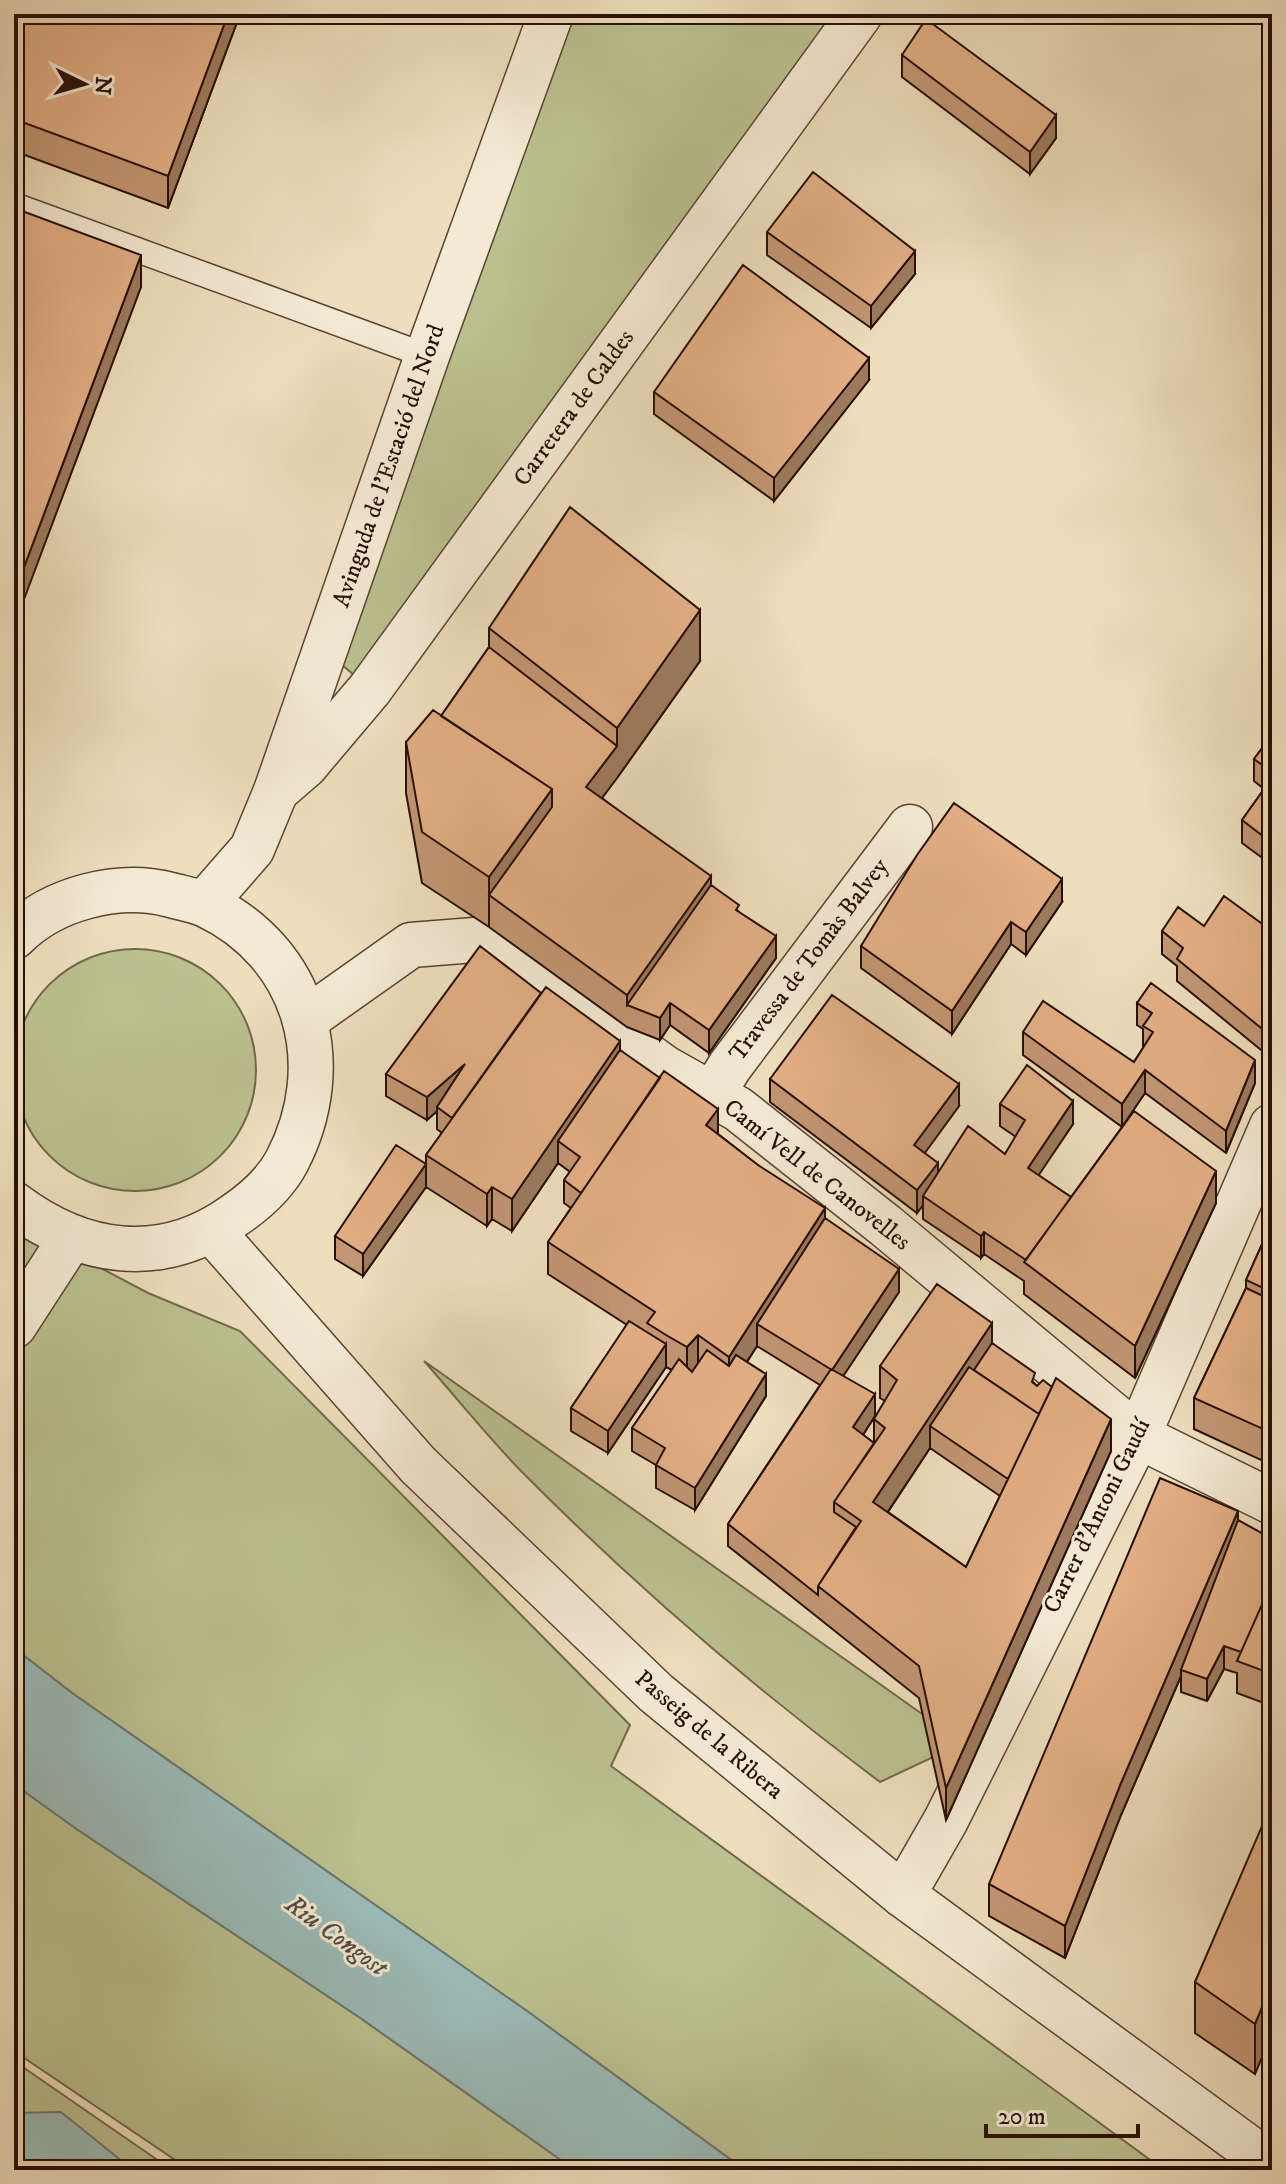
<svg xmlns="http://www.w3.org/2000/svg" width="1286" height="2184" font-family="'IM FELL DW Pica',serif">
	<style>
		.green { fill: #bbc08f; stroke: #71684b; stroke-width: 2 }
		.water { fill: #9bbbb8; stroke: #6d7671; stroke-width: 2 }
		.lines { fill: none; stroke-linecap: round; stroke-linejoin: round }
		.service-casing { stroke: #594334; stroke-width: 27 }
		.minor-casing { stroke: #594334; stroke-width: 47 }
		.tertiary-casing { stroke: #594334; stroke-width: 47 }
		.service { stroke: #f4ead4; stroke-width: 24 }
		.minor { stroke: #f4ead4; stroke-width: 44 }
		.tertiary { stroke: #f4ead4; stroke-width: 44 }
		.wall { fill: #c29673; stroke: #270f07; stroke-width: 2; fill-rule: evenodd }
		.shaded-wall { fill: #9e7a5e; stroke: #270f07; stroke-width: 2 }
		.building { fill: #e2ae86; stroke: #270f07; stroke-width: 2 }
		.labels { text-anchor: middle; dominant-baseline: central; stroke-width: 6; stroke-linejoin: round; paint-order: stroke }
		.street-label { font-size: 24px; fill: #270f07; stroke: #f4ead4 }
		.water-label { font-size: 26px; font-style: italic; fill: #504b45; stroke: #f4ead4 }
	</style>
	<rect width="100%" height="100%" fill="#eedebd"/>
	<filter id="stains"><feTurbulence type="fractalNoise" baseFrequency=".0025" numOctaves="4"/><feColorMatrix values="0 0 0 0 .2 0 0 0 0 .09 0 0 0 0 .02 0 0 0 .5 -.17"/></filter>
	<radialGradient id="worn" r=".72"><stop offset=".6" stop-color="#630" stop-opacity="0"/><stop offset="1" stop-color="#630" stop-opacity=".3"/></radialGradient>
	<!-- green -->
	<path class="green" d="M551 14H860L370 689 326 651Z
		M14 1070a121 121 0 1 1 242 0a121 121 0 1 1-242 0Z
		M14 1222 148 1293 240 1331 630 1725 611 1766 1164 2170H745L527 2011 72 1693 14 1648Z
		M424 1361 963 1743 880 1782C754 1688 632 1583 521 1471 487 1436 456 1397 424 1361Z
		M14 1784 78 1830 359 2017 575 2170H190L14 2051Z
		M14 2061 172 2170H14Z"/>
	<!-- water -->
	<path class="water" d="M14 1648 72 1693 527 2011 745 2170H575L359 2017 78 1830 14 1784Z
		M61 2112 133 2170H14V2113Z"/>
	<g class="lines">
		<!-- service casing -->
		<g class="service-casing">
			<path id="service" d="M14 205 427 356"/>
		</g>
		<!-- minor casing -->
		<g class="minor-casing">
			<path id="minor" d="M276 791 305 766 370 689 860 14
				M305 1020 411 945 487 939 665 1068 738 1109 886 1226 1138 1436 1272 1502
				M712 1095 730 1066 910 827
				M903 1895 946 1820 1138 1436 1272 1126"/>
		</g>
		<!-- tertiary casing -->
		<g class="tertiary-casing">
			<path id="tertiary" d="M204 904 252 849 276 791 427 356 551 14
				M14 937C52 898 119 881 171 895 182 898 195 900 206 905 307 953 337 1065 287 1161 275 1184 253 1203 232 1217 160 1267 82 1255 14 1204
				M212 1231 418 1465 656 1693 903 1895 1272 2165
				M14 1326 71 1238"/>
		</g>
		<!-- service -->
		<use href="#service" class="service"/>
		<!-- minor -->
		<use href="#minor" class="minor"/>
		<!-- tertiary -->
		<use href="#tertiary" class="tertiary"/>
	</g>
	<!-- wall -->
	<path class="wall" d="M14 14H240L168 208 14 151Z
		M902 55 1056 138 1030 174 902 77Z
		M767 232 915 274 871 328 767 255Z
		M869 380 774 501 654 414V392Z
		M489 628 700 661 617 778 602 798 711 885 739 912 776 958 709 1053 670 1025 660 1040 627 1027 489 927 422 883 406 793V742L441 716 489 647Z
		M1272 735V865L1242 843V820L1264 789 1254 781V759Z
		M1062 902 1026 955 1011 944 952 1034 861 968V946Z
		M1204 926 1272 931V1059L1177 981V966L1162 954V931Z
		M541 993 620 1050 718 1134 825 1218 899 1292 843 1376 875 1416 863 1435 874 1443V1419L885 1401 880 1398V1366L992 1343 1035 1384 1111 1451 946 1820 919 1698 728 1546V1524L820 1385 757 1346 747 1362 766 1396 695 1510 656 1488V1465L632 1451V1428L672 1370 666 1367 608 1453 571 1431V1408L627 1325 548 1274V1242L571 1208 564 1203V1180L570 1172 558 1163 512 1231 492 1219 487 1226 426 1187 363 1276 335 1259V1236L426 1164V1155L442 1133 437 1129V1111L427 1120 386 1096V1074ZM930 1448 1000 1496 966 1567 888 1512Z
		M1137 1003 1255 1083 1226 1153 1145 1093 1127 1119 1216 1203 1135 1378 1024 1294V1281L984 1254 981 1258 923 1219V1205L917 1213 770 1102V1079L959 1106 924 1153 938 1173 1005 1154 1016 1137 1000 1126V1104L1073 1124 1038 1175 1071 1197 1122 1127 1023 1055V1032L1134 1062 1143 1048V1029L1137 1025Z
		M1272 1222V1465L1194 1429V1398L1246 1288V1280Z
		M1238 1520 1272 1539V1706L1237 1693V1673L1224 1669 1207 1701 1181 1692V1676L1121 1815 1065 1958 989 1916V1884Z
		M1272 1831 1255 2074 1195 2033V1982Z"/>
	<!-- shaded-wall -->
	<path class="shaded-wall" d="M228 14H240L168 208V176Z
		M1056 115V138L1030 174V152Z
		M915 251V274L871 328V306Z
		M141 255V287L14 626V594Z
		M869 358V380L774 501V478Z
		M700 610V661L617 778 586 819V787L617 746V728Z
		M552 789V839L489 895V927V877Z
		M711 876V908L627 1005V995Z
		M1062 879V902L1026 955V932Z
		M1011 922V944L952 1034V1011Z
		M776 936V958L709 1053V1030Z
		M670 1003V1025L660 1040V1018Z
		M620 1041V1073L558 1141V1163L512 1231V1199Z
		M1255 1060V1083L1226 1153V1131Z
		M465 1064 437 1107V1111L427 1120V1097Z
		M1145 1070V1093L1122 1127V1104Z
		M959 1084V1106L914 1168V1145Z
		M1073 1101V1124L1028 1191V1168Z
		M718 1109V1141L706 1125Z
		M938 1163V1186L923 1196V1205L917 1213V1190Z
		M426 1164V1187L363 1276V1254Z
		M1216 1171V1203L1135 1378V1346Z
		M492 1187V1219L487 1226V1194Z
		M825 1208V1240L757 1324V1346L729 1389V1357Z
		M984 1232V1254L981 1258V1236Z
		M899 1269V1292L832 1393V1370Z
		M992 1323V1355L930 1426V1448L873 1534V1502Z
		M698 1335V1367L687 1379V1347Z
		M666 1344V1367L608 1453V1431Z
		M766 1374V1396L695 1510V1488Z
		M875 1394V1416L853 1450V1427Z
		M1111 1419V1451L946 1820V1788Z
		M1238 1511V1543L1181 1670V1676L1121 1815 1065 1958V1926L1121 1783Z
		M1224 1646V1669L1207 1701V1679Z
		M1272 1983V2034L1255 2074V2024Z"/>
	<!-- building -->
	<path class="building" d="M14 14H228L168 176 14 119Z
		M926 19 1056 115 1030 152 902 55Z
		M813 172 915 251 871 306 767 232Z
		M14 208 141 255 14 594Z
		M743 265 869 358 774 478 654 392Z
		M570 507 700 610 617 728 489 628Z
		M489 647 617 746 586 787 711 876 627 995 489 895 552 807V789L441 716Z
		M433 710 552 789 489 877 422 832 406 742Z
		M1272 735V772L1254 759Z
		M1272 778V843L1242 820Z
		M954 803 1062 879 1026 932 1011 922 952 1011 861 946 917 855Z
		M711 885 739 905 736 910 776 936 709 1030 670 1003 660 1018 627 1005Z
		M1224 896 1272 931V1037L1177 959 1183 948 1162 931 1178 907 1204 926Z
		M480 946 541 993 452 1118 437 1107 465 1064 427 1097 386 1074Z
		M1151 983 1255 1060 1226 1131 1145 1070 1122 1104 1023 1032 1043 1001 1134 1062 1153 1032 1143 1026 1152 1013 1137 1003Z
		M546 987 620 1041 512 1199 492 1187 487 1194 426 1155Z
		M832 995 959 1084 914 1145 938 1163 917 1190 770 1079Z
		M620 1050 660 1078 581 1193 564 1180 580 1157 558 1141Z
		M1027 1065 1073 1101 1028 1168 1071 1197 1026 1260 984 1232 981 1236 923 1196 968 1126 1005 1154 1025 1120 1000 1104Z
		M664 1071 718 1109 706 1125 758 1165 825 1208 729 1357 698 1335 687 1347 666 1335 647 1323 655 1312 548 1242Z
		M1134 1111 1216 1171 1135 1346 1024 1262Z
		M396 1145 426 1164 363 1254 335 1236Z
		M825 1218 899 1269 832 1370 757 1324Z
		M1272 1222V1292L1246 1280Z
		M937 1284 992 1323 873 1502 966 1567 1056 1378 1111 1419 946 1788 919 1666 818 1586 861 1521 834 1502 885 1428 874 1419 897 1380 880 1366Z
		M1246 1288 1272 1300V1433L1194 1398Z
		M629 1321 666 1344 608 1431 571 1408Z
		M992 1343 1035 1373 1032 1382 1037 1386 1043 1380 1052 1387 1039 1414 974 1370Z
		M707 1350 729 1366 736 1355 766 1374 695 1488 656 1465 665 1448 632 1428 679 1359 692 1372Z
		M969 1367 1039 1414 1008 1479 930 1426Z
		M831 1369 875 1394 853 1427 874 1443 834 1502V1512L856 1527 818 1586V1595L728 1524Z
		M1160 1478 1238 1511 1121 1783 1065 1926 989 1884Z
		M1238 1520 1272 1539V1582L1241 1652 1224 1646 1207 1679 1181 1670Z
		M1272 1582V1674L1237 1661Z
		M1262 1826 1272 1831V1983L1255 2024 1195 1982Z"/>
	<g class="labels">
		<!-- street labels -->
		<g class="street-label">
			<text transform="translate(574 408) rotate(-54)">Carretera de Caldes</text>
			<text transform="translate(389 466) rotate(-71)">Avinguda de l'Estació del Nord</text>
			<text transform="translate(809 960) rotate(-53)">Travessa de Tomàs Balvey</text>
			<text transform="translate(817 1175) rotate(38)">Camí Vell de Canovelles</text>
			<text transform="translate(1097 1516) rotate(-64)">Carrer d'Antoni Gaudí</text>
			<text transform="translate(709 1735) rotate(40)">Passeig de la Ribera</text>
		</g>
		<!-- water labels -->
		<g class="water-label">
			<text transform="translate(336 1936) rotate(36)">Riu Congost</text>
		</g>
	</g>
	<!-- margin -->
	<rect width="1286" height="2184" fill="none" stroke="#eedebd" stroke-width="48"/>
	<rect x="16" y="16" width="1254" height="2152" fill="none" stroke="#270f07" stroke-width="4"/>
	<rect x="24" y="24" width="1238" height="2136" fill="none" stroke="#270f07" stroke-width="2"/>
	<!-- north arrow -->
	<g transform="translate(84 84) rotate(95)" stroke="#f4ead4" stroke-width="6" paint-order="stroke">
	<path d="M0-6L14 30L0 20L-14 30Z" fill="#270f07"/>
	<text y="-12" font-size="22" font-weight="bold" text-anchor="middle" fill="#270f07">N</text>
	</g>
	<!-- scale -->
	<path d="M986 2124v12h152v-12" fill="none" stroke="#270f07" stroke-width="4"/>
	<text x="998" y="2124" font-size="24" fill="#270f07" stroke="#f4ead4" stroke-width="6" paint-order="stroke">20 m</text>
	<rect width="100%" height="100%" filter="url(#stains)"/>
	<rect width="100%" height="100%" fill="url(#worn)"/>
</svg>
